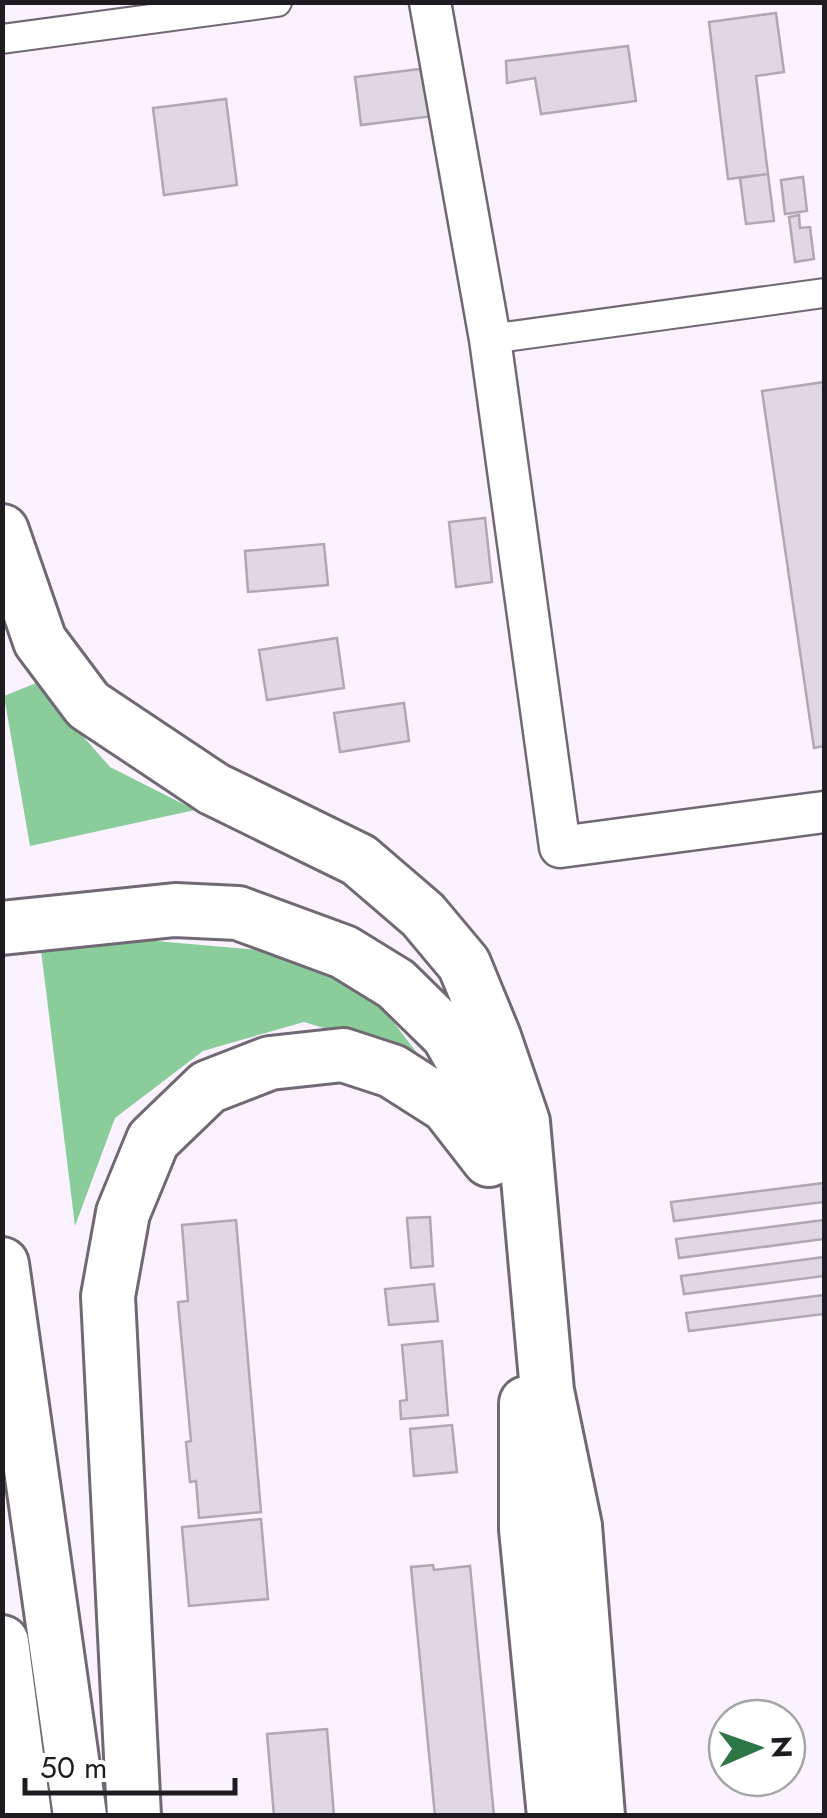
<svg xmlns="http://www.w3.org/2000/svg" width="827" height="1818" font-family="Jost,sans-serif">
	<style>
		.forest { fill: #8acd9b }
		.building { fill: #dfd8e3; stroke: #afa7b2; stroke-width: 2.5 }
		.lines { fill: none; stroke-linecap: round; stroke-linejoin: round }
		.street-casing { stroke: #706973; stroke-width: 32 }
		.secondary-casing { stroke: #706973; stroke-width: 45 }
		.highway-casing { stroke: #706973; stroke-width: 58 }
		.street { stroke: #fff; stroke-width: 28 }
		.secondary { stroke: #fff; stroke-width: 40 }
		.highway { stroke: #fff; stroke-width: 52 }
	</style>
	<rect width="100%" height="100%" fill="#faf2fe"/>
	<!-- forest -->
	<path class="forest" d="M36 683 110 767 195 810 30 846 4 696Z
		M133 939 271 951 367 987 420 1057 304 1022 203 1051 115 1118 75 1226 41 950Z"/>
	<!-- building -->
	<path class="building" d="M776 13 784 72 756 76 768 174 728 179 709 22Z
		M628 46 636 101 541 114 535 78 507 83 506 61Z
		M428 68 434 116 361 125 355 77Z
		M226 99 237 185 164 195 153 108Z
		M768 174 774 221 746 224 740 178Z
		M803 177 807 211 785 214 781 180Z
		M799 215 800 228 810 227 814 259 795 262 789 217Z
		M824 382V746L814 748 762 391Z
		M485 518 492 582 456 587 449 522Z
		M324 544 328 585 248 592 245 551Z
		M337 638 344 688 267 700 259 650Z
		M404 703 409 741 340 752 334 713Z
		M824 1183V1202L674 1221 671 1202Z
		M430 1217 433 1266 411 1268 407 1218Z
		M236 1220 261 1512 199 1518 196 1481 190 1482 186 1442 191 1441 178 1302 188 1301 182 1225Z
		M824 1220V1239L679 1258 676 1239Z
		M824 1257V1276L684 1294 681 1276Z
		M434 1284 438 1321 389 1325 385 1289Z
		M824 1295V1314L689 1331 686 1313Z
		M442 1341 448 1415 401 1419 400 1401 407 1400 402 1345Z
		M452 1425 457 1472 414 1476 410 1429Z
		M261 1519 268 1599 189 1606 182 1527Z
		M433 1565 434 1570 470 1566 494 1816H435L411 1567Z
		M327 1729 334 1816H274L267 1734Z"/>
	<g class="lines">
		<!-- street casing -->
		<g class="street-casing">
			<path id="street" d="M2 39 277 2
				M490 339 824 293"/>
		</g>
		<!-- secondary casing -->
		<g class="secondary-casing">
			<path id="secondary" d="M430 2 490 339 560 847 824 812"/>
		</g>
		<!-- highway casing -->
		<g class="highway-casing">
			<path id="highway" d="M2 531 40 641 88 705 214 789 359 860 423 915 464 964 494 1037 523 1122 547 1391 575 1526 598 1816
				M2 928 175 910 238 913 344 952 396 984 448 1035 479 1090 491 1133
				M2 1264 80 1816
				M526 1403V1529L554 1816
				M2 1642 25 1816
				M134 1816 108 1296 123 1213 153 1140 208 1087 270 1063 343 1055 392 1071 447 1106 489 1160"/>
		</g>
		<!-- street -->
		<use href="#street" class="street"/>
		<!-- secondary -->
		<use href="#secondary" class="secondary"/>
		<!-- highway -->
		<use href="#highway" class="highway"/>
	</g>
	<!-- border -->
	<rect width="827" height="1818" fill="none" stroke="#1e1c20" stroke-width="10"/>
	<!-- north arrow -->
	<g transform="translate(757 1748) rotate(88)"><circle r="48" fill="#ffffff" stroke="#a5a4a6" stroke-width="2.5"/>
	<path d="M0-8L18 38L0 25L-18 38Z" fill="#2c7745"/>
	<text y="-15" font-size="28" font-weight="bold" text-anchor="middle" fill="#1e1c20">N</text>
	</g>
	<!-- scale -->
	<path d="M25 1778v15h210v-15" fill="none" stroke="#1e1c20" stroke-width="5"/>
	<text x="40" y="1778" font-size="30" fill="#1e1c20" stroke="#ffffff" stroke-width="8" paint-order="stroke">50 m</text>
</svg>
